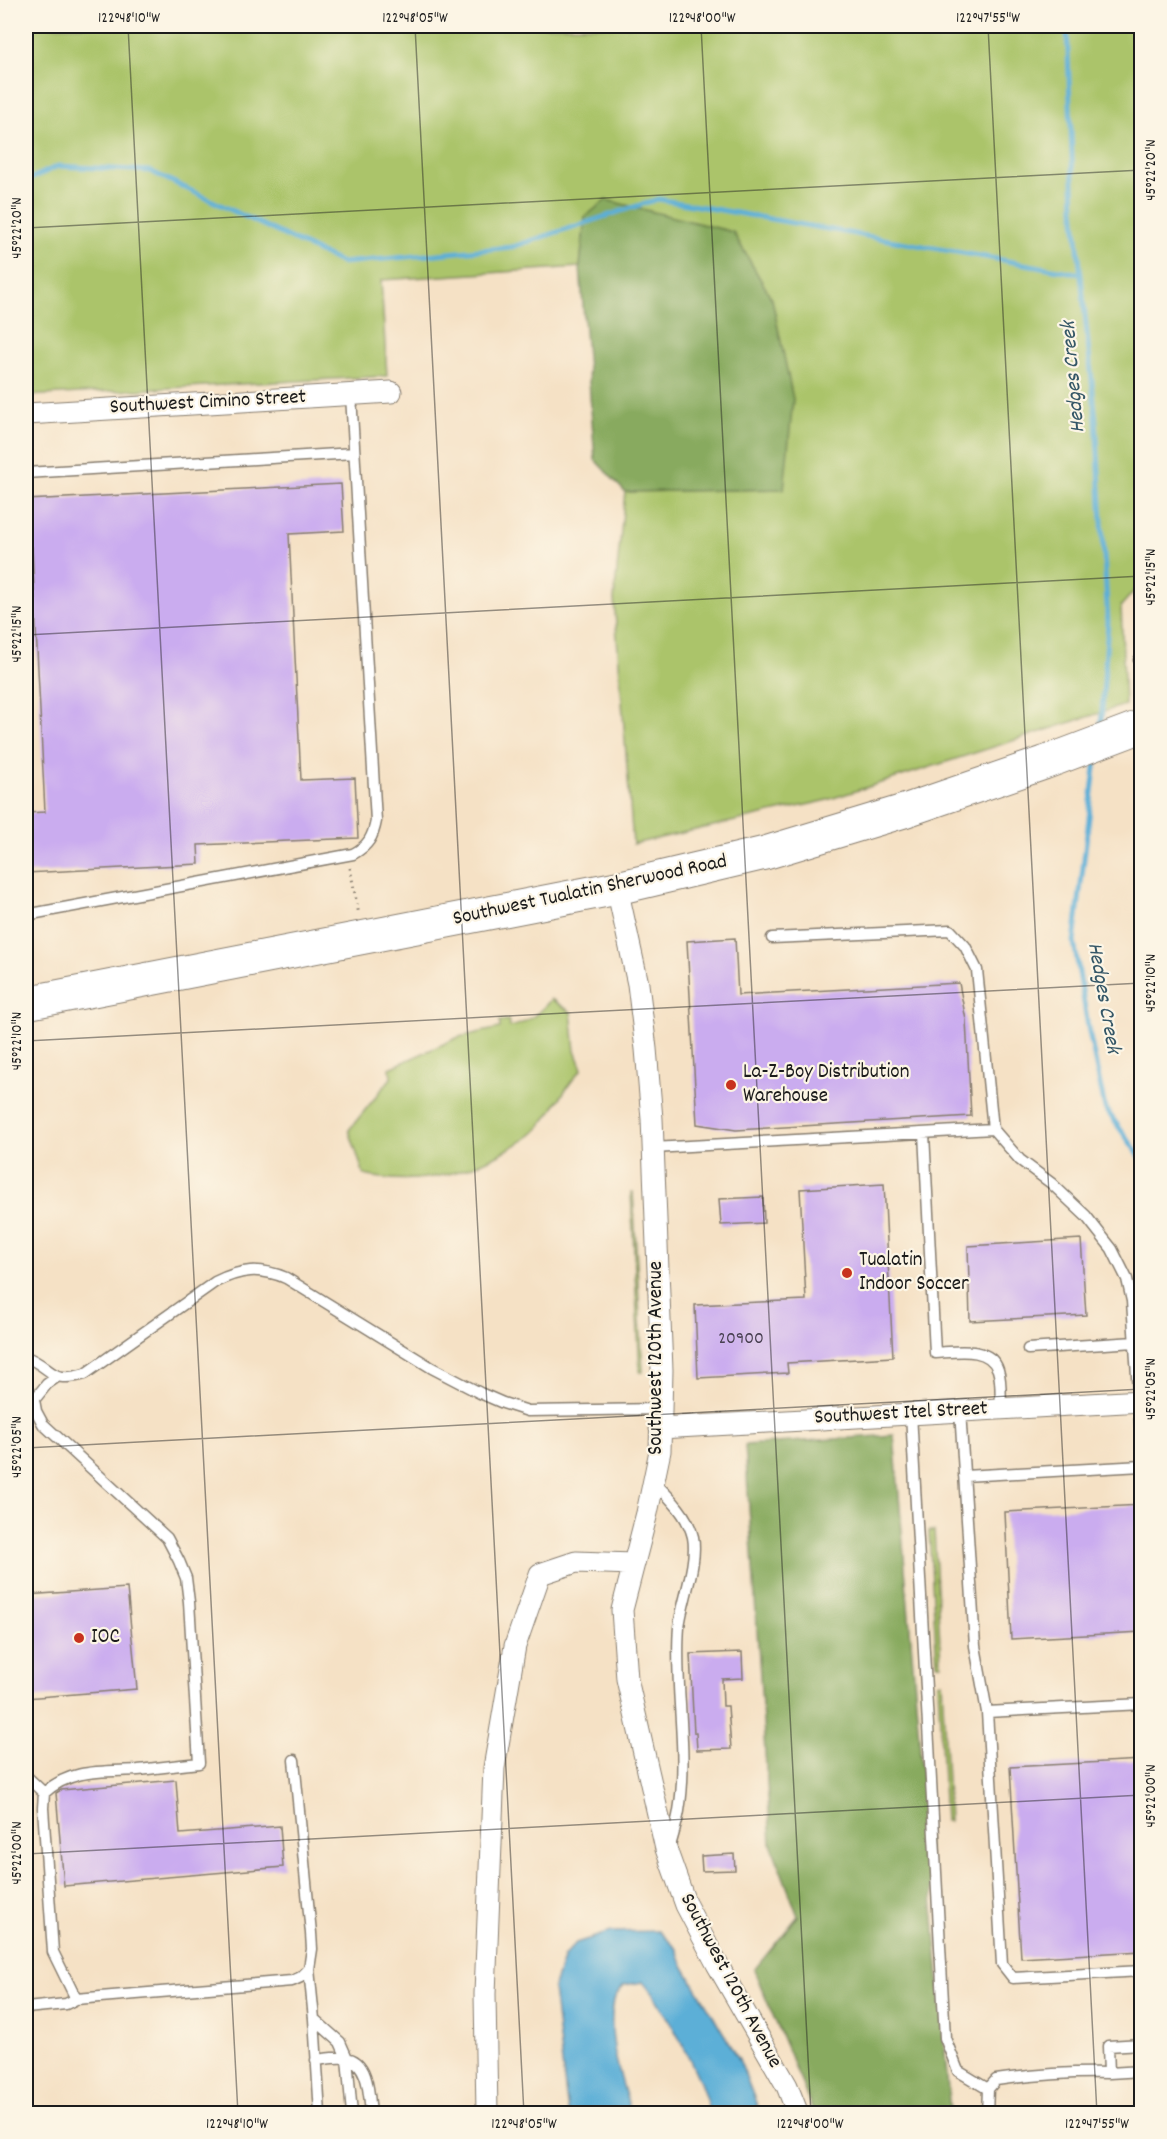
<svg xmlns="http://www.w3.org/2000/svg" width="1167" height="2139" font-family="Dekko,sans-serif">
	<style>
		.green { fill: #abc46a; stroke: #647043; stroke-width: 1.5 }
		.forest { fill: #88aa5e; stroke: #52633d; stroke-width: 1.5 }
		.water { fill: #5bafd7; stroke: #3c667a; stroke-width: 1.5 }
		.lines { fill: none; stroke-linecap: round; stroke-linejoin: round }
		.stream { stroke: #5bafd7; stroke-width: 5 }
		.building { fill: #caacef }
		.lane-casing { stroke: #887e70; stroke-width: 13 }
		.street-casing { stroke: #887e70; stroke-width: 23 }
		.highway-casing { stroke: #887e70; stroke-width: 35 }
		.path { stroke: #887e70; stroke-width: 3; stroke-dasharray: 1.5 4.5; stroke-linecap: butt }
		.lane { stroke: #fff; stroke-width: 10 }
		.street { stroke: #fff; stroke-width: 21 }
		.highway { stroke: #fff; stroke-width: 33 }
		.ticks { fill: none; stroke: #1c1c1c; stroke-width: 1.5; stroke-opacity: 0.45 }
		.poi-dot { fill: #c8321e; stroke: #fcf5e5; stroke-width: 2 }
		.labels { text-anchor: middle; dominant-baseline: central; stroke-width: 4.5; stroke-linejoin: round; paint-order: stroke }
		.number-label { font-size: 18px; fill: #484051 }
		.street-label { font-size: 21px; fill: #1c1c1c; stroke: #fcf5e5 }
		.poi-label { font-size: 21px; fill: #1c1c1c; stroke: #fcf5e5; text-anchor: start }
		.water-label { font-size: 22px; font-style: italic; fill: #355767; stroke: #fcf5e5 }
		.neatline { fill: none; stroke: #1c1c1c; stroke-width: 2 }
		.ticks-label { font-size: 15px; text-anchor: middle; fill: #1c1c1c }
	</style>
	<rect width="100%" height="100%" fill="#fcf5e5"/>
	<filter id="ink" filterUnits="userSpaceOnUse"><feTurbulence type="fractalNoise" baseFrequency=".0167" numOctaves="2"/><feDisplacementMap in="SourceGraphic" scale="12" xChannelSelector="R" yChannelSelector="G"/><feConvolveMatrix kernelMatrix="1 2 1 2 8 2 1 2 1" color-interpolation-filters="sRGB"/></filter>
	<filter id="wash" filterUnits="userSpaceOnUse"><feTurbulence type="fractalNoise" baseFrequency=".008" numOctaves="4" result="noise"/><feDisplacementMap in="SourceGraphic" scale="24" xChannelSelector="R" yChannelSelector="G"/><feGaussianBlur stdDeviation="1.35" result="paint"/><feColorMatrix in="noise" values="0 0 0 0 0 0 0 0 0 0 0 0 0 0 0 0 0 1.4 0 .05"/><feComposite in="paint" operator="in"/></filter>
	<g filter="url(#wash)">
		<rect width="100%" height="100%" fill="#f5e1c5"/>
		<!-- green -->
		<path class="green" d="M26 26H1141L1142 582 1121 606 1125 705 824 801 633 844 614 599 625 492 784 489 585 217 580 267 381 280 387 376 26 396Z
			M551 999 571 1012 575 1051 582 1069C564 1087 554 1112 536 1131 527 1139 516 1145 505 1151 461 1176 414 1186 364 1175L349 1130 391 1078 390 1068 459 1037 500 1028V1021L508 1020 510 1027C526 1024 541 1012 551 999Z
			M631 1192H633L643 1372H640Z
			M929 1531H934L941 1664H937Z
			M942 1682 949 1821H945L938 1683Z"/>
		<!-- forest -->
		<path class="forest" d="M606 200 733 232 772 299 793 399 784 489 625 492 595 460 580 267 585 217Z
			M894 1435 950 2113H814L754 1970 798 1916 771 1844 745 1445Z"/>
		<!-- water -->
		<path class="water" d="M659 1931 677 1949 682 1964 739 2059 760 2113H709C705 2082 664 2005 643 1982L624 1985C621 1989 615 1995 614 2000 606 2037 621 2078 631 2113H568L553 1989 564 1956 576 1943 610 1932Z"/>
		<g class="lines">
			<!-- stream -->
			<path class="stream" d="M1067 26 1074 209 1096 420 1108 622 1101 725
				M26 181 58 166 150 171 342 263 512 247 658 199 1081 274
				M1096 759 1074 942 1088 1027 1105 1108 1142 1159"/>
		</g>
		<g id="blocks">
			<!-- building -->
			<path class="building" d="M341 484 344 531 289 534 301 780 355 778 358 838 198 845 199 864 26 873V813L45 812 32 547H26V500Z
				M735 938 738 995 959 983 966 1020 971 1116 736 1130 697 1124 687 941Z
				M884 1184 893 1357 787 1363 788 1373 698 1378 695 1305 806 1300 800 1189Z
				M763 1197 764 1223 721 1225 719 1199Z
				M1081 1239 1086 1315 970 1321 968 1246Z
				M1142 1505V1632L1011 1639 1005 1512Z
				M127 1588 137 1689 26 1698V1595Z
				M742 1652 743 1678 722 1679 723 1706H728L731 1749 697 1750 696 1733H694L690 1654Z
				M1142 1760V1951L1021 1958 1010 1767Z
				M176 1780 180 1834 280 1826 283 1867 64 1886 56 1793 61 1790Z
				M734 1854 735 1870 702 1871 701 1856Z"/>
		</g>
	</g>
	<g filter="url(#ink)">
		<use href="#blocks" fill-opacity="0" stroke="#887e70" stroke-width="1.5"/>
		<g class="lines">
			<!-- lane casing -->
			<g class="lane-casing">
				<path id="lane" d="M26 473 354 453
					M1139 660 1142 659
					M26 915 353 854C368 846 373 837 376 821L351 395
					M772 938 950 930 965 946 977 970 993 1129
					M924 1133 935 1353C955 1352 990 1345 998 1370 1002 1382 1000 1397 1001 1408
					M653 1148 993 1129 1020 1160 1051 1183 1086 1216 1112 1249 1127 1279 1132 1301 1142 1450
					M1028 1349 1135 1342
					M26 1357C54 1368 49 1384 85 1374L215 1282C241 1269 259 1267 286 1278L432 1368 480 1393 503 1403 528 1411 661 1409
					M57 1377 47 1384 34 1400 36 1411 43 1424 167 1538 179 1561 186 1578 189 1602 199 1763C178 1765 158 1768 138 1770 103 1772 71 1768 44 1793L43 1808 53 1952 76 1999 292 1981 301 1977 309 1969
					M960 1410 975 1646 987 1712 1142 1704
					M911 1413 945 2038 958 2071 988 2089
					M964 1476 1142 1466
					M654 1482C669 1497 688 1515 693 1537 698 1563 682 1601 679 1627 674 1688 689 1750 679 1811 677 1823 673 1835 670 1846
					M987 1712 1002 1964 1013 1978 1142 1971
					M294 1760 311 1933 312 1949 309 1969 314 2019 320 2114
					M26 1776 44 1793
					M26 2008 66 2004 76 1999
					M314 2019 340 2042 347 2058 352 2114
					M316 2060C325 2059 335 2057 345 2058 369 2060 369 2095 371 2114
					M1109 2073 1142 2071
					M987 2114 988 2089 996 2080C1033 2075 1071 2072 1109 2073L1108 2046 1142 2044"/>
			</g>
			<!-- street casing -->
			<g class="street-casing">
				<path id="street" d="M26 414 391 392
					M617 888 638 984 646 1049 652 1119 662 1370 660 1451 647 1513 622 1610 627 1679 666 1849 686 1905 717 1964 787 2086 798 2114
					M660 1428 1142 1401
					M487 2114 485 1994 494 1768 515 1646 540 1574 576 1562 633 1564"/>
			</g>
			<!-- highway casing -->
			<g class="highway-casing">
				<path id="highway" d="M26 1003 617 888 765 853 904 811 1044 763 1142 726"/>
			</g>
			<!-- path -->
			<path class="path" d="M350 868 359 915"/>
			<!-- lane -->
			<use href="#lane" class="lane"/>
			<!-- street -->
			<use href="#street" class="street"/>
			<!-- highway -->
			<use href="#highway" class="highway"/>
		</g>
	</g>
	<!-- ticks -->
	<path class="ticks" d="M128 26 238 2114M415 26 524 2114M701 26 811 2114M988 26 1097 2114M26 228 1142 170M26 635 1142 576M26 1041 1142 983M26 1448 1142 1389M26 1854 1142 1795"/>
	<!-- markers -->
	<g class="poi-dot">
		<circle cx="731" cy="1085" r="6"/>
		<circle cx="847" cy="1273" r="6"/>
		<circle cx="79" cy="1638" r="6"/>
	</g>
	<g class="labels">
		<!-- number labels -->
		<g class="number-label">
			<text x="741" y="1339">20900</text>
		</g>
		<!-- street labels -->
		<g class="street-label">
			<text transform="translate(208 403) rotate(-3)">Southwest Cimino Street</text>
			<text transform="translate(590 891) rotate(-12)">Southwest Tualatin Sherwood Road</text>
			<text transform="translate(657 1358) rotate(-90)">Southwest 120th Avenue</text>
			<text transform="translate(901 1414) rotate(-3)">Southwest Itel Street</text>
			<text transform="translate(730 1981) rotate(62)">Southwest 120th Avenue</text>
		</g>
		<!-- poi labels -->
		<g class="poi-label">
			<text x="743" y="1073">La-Z-Boy Distribution<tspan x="743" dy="24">Warehouse</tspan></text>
			<text x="859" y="1261">Tualatin<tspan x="859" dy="24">Indoor Soccer</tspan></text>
			<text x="91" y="1638">IOC</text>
		</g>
		<!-- water labels -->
		<g class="water-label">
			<text transform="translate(1074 377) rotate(-95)">Hedges Creek</text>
			<text transform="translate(1103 998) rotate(80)">Hedges Creek</text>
		</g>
	</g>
	<!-- margin -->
	<rect width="1167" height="2139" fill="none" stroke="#fcf5e5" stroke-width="66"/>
	<rect x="33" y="33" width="1101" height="2073" class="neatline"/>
	<g class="ticks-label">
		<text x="129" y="22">122°48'10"W</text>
		<text x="415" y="22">122°48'05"W</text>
		<text x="702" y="22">122°48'00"W</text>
		<text x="988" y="22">122°47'55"W</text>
		<text transform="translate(1150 170) rotate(-90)" y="5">45°22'20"N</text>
		<text transform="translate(16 228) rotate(-90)" y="5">45°22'20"N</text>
		<text transform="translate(1150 577) rotate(-90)" y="5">45°22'15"N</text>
		<text transform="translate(16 634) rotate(-90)" y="5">45°22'15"N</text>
		<text transform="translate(1150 983) rotate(-90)" y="5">45°22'10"N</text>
		<text transform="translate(16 1041) rotate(-90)" y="5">45°22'10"N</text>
		<text transform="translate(1150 1389) rotate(-90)" y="5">45°22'05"N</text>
		<text transform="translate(16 1447) rotate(-90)" y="5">45°22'05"N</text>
		<text transform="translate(1150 1796) rotate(-90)" y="5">45°22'00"N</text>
		<text transform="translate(16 1853) rotate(-90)" y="5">45°22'00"N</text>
		<text x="237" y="2128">122°48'10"W</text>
		<text x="524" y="2128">122°48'05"W</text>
		<text x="810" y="2128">122°48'00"W</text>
		<text x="1097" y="2128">122°47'55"W</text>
	</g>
</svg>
